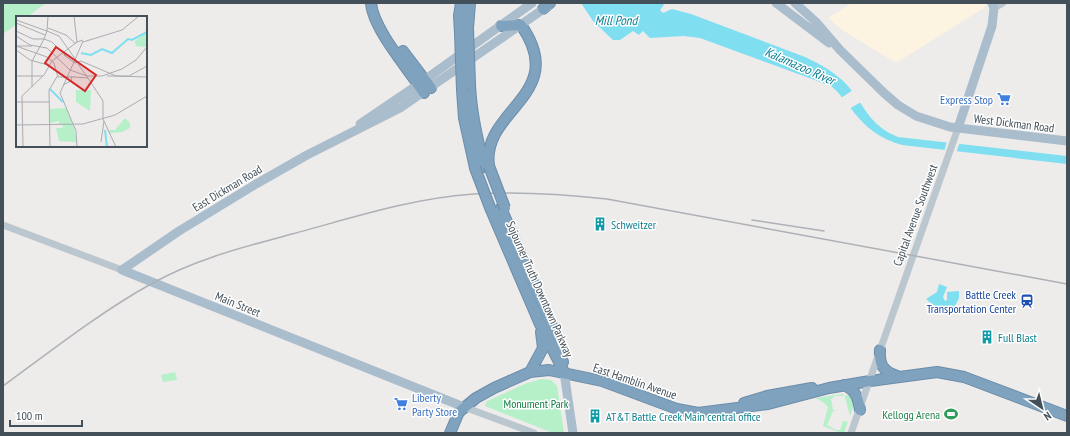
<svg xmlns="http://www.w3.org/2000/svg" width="1070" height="436" font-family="'PT Sans Narrow',sans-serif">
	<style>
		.commercial { fill: #fcf3e1 }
		.green { fill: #b5f0c8 }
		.water { fill: #7fdff0 }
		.pier { fill: #eeebeb }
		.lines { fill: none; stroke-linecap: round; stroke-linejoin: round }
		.highway-casing { stroke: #6b8da9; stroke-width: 12 }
		.minor { stroke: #bbc7cf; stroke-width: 7 }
		.major { stroke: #a9bdcd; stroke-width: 9 }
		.highway { stroke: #7fa2be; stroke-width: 10 }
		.rail { stroke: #adb1b6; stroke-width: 1.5 }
		.highway-bridge-casing { stroke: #6b8da9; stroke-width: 12; stroke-linecap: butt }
		.highway-bridge { stroke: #7fa2be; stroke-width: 10 }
		.labels { text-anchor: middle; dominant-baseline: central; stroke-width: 3; stroke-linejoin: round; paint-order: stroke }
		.shop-label { font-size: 12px; fill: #366cbe; stroke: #fff; text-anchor: end }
		.street-label { font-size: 12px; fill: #435059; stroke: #fff }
		.culture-label { font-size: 12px; fill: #0d838f; stroke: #fff; text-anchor: start }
		.transit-label { font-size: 12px; fill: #164399; stroke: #fff; text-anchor: end }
		.park-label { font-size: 12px; fill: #117d40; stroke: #fff }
		.leisure-label { font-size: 12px; fill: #27864d; stroke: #fff; text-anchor: end }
		.water-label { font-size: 13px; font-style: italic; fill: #077f93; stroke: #fff }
		.inset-river { fill: none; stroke: #7fdff0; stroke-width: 2 }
		.inset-road { fill: none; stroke: #aaadb1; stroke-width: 1 }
		.view { fill: #d62828; fill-opacity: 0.15; stroke: #d62828; stroke-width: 2 }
		.inset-edge { fill: none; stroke: #435059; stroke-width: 2 }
	</style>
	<rect width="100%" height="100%" fill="#eeebeb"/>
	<!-- commercial -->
	<path class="commercial" d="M852 3H987L984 8 896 63 842 30 828 18Z"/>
	<!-- green -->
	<path class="green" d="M3 3H46L27 17H17V24L3 34Z
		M175 372 177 380 163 382 161 375Z
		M542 379 551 380 557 386 564 433H553L485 406 487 401 527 383Z
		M843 394 844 396H835L831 399 833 410 837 411H833L827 425 836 430H840L843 421 848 422 844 433H841L823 426 828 407 824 403 816 398Z
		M846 395 850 396C855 403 853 409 850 416L845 397Z"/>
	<!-- water -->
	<path class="water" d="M581 3H662L664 5 660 10 663 13 672 9 691 14 805 57C820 64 835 72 847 85 866 106 867 124 898 137L1067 156V164L902 145C880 139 866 128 852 110 845 102 840 93 831 86L700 38 683 36 650 38 643 31 639 35 633 31 620 40H613L593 21Z
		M939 284 947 287 943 297 945 301 947 300V292L959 291V298L953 310 935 307 926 299 937 292Z"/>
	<!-- pier -->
	<path class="pier" d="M853 90 861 102 849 109 841 98Z
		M947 141 960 142 956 153 944 152Z"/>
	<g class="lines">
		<!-- highway casing -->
		<g class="highway-casing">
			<path id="highway" d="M371 3C373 29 409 70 424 93
				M543 9 550 3
				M468 28 470 3
				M460 33 459 16 461 3
				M403 51 431 88
				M470 84C471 113 478 140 484 167
				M462 90 464 118 475 168
				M489 166C481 109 570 95 521 25L501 26
				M501 208 552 326 563 362
				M491 210 539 322 564 372
				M880 350C879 365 883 371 897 376
				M530 372 543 348 541 332
				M844 385C856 391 858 397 860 410
				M744 403 767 396 812 388
				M450 433 459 412 476 398 494 388 530 372 549 370 602 381 677 409 698 413 768 404 829 388 870 381 937 372 964 377 1067 416"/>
		</g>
		<!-- minor -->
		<path class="minor" d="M994 8 1003 3
			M3 225 122 270
			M464 407 534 433
			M851 433 958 128"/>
		<!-- major -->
		<path class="major" d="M776 3 829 43
			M795 3 816 22 840 50 884 93 898 105 916 116 950 127 1067 141
			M360 124 419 84 532 3
			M958 128 992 26 994 8 992 3
			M122 270 179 231 256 184 307 155 400 108 548 6
			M122 270 464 407
			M564 372 573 433"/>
		<!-- highway -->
		<use href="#highway" class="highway"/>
		<!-- rail -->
		<path class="rail" d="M752 220 824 231
			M3 386C51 351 99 313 151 284 195 259 244 247 292 234 352 218 412 198 474 194 519 191 563 194 607 199L1067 284"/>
		<!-- highway-bridge casing -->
		<g class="highway-bridge-casing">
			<path id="highway-bridge" d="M468 28 470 84
				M460 33 462 90
				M489 166 505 208
				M475 168 491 210"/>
		</g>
		<!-- highway-bridge -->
		<use href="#highway-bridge" class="highway-bridge"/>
	</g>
	<!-- icons -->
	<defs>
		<g id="supermarket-bare" transform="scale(1.08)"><path d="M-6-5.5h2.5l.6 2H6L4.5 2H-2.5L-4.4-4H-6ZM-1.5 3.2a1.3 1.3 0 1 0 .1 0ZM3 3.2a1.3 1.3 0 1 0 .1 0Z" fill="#3f7fe0" stroke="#fff" stroke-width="2.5" paint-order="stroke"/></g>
		<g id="building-bare" transform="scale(1.08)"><path d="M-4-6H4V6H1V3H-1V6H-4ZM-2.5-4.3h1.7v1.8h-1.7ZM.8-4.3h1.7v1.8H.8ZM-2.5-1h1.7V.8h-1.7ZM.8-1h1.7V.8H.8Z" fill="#0f9aa8" stroke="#fff" stroke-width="2.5" paint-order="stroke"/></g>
		<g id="station-bare" transform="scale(1.08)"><path d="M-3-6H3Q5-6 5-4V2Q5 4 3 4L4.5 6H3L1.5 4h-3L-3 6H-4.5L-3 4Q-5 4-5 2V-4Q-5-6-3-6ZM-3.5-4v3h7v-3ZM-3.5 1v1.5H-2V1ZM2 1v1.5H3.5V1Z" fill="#1a4fb4" stroke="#fff" stroke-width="2.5" paint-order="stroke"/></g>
		<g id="stadium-bare" transform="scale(1.08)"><path d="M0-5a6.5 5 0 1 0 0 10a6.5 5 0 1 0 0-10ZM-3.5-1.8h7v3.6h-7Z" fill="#2e9e5b" stroke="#fff" stroke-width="2.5" paint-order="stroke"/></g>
	</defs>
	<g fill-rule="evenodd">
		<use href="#supermarket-bare" x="1004" y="99"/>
		<use href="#building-bare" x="600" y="224"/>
		<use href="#station-bare" x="1027" y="301"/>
		<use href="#building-bare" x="987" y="337"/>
		<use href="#supermarket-bare" x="401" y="404"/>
		<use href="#stadium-bare" x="951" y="414"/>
		<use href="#building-bare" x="595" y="416"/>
	</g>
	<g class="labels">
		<!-- shop labels -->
		<g class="shop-label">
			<text x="993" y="99">Express Stop</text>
			<text x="412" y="397" text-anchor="start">Liberty<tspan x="412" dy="14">Party Store</tspan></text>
		</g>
		<!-- street labels -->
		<g class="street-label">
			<text transform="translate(1014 123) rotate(7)">West Dickman Road</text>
			<text transform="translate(227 188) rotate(-31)">East Dickman Road</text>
			<text transform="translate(915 215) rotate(-70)">Capital Avenue Southwest</text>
			<text transform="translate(540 289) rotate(66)">Sojourner Truth Downtown Parkway</text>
			<text transform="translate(238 304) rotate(22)">Main Street</text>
			<text transform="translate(635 381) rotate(19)">East Hamblin Avenue</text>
		</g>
		<!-- culture labels -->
		<g class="culture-label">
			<text x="611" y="224">Schweitzer</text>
			<text x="998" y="337">Full Blast</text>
			<text x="606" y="416">AT&amp;T Battle Creek Main central office</text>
		</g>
		<!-- transit labels -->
		<g class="transit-label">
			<text x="1016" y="294">Battle Creek<tspan x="1016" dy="14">Transportation Center</tspan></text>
		</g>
		<!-- park labels -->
		<g class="park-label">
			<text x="536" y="403">Monument Park</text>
		</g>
		<!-- leisure labels -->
		<g class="leisure-label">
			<text x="940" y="414">Kellogg Arena</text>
		</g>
		<!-- water labels -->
		<g class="water-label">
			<text x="616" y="20">Mill Pond</text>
			<text transform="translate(800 66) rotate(24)">Kalamazoo River</text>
		</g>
	</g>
	<!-- overview -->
	<g transform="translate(16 16)">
		<rect width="131" height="131" fill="#eeebeb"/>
		<path d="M131 16 130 31 120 30 119 25ZM60 74H75L74 95 60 86ZM50 92 58 112 61 126 43 125 40 112H46L47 109H43V105L34 107 33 93ZM109 102 114 107V112L106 116 94 117 92 114H99Z" fill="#b5f0c8"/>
		<path class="inset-river" d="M65 37 75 39 86 33 96 37 112 23 116 24 131 16M34 73 47 86M89 114 91 131H95"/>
		<path class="inset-road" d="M32 0 31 15 43 20 60 44M58 0 61 26M0 4 31 15 28 23 36 26 50 40M0 7 29 19M32 12 50 19 60 28M0 15 17 23H28M0 20 14 29 31 32 54 54 71 60H86L106 53 120 44 131 31M67 26 106 14 123 0M0 30 31 41 38 47 42 61H59M0 30H16M0 34 14 44 32 49M21 36 28 23M48 39 59 47 65 45 100 60 131 61M36 45 61 26 67 24M58 46 67 25M58 46 44 77 60 115 61 131M62 48 72 62M0 60H27M91 60H113L131 50M58 61 72 62M72 62 87 85V103M47 69 55 65 56 60M16 71V45L21 36M0 86H33M87 103 100 131M0 109 67 108 99 99 131 80M85 126 88 105M7 131 6 80 28 59 36 45M34 131 33 74 42 59"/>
		<path class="view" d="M40 31 80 59 69 75 29 47Z"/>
		<rect width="131" height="131" class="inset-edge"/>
	</g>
	<!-- border -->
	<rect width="1070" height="436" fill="none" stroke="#435059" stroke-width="8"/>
	<!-- north arrow -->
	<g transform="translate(1042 408) rotate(145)" stroke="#ffffff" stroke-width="3" paint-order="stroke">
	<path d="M0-3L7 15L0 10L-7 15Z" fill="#435059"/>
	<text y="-6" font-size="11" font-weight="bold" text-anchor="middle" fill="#435059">N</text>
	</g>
	<!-- scale -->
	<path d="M10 420v6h72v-6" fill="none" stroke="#435059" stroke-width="2"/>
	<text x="16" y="420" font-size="12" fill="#435059" stroke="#ffffff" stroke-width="3" paint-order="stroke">100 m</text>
</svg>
